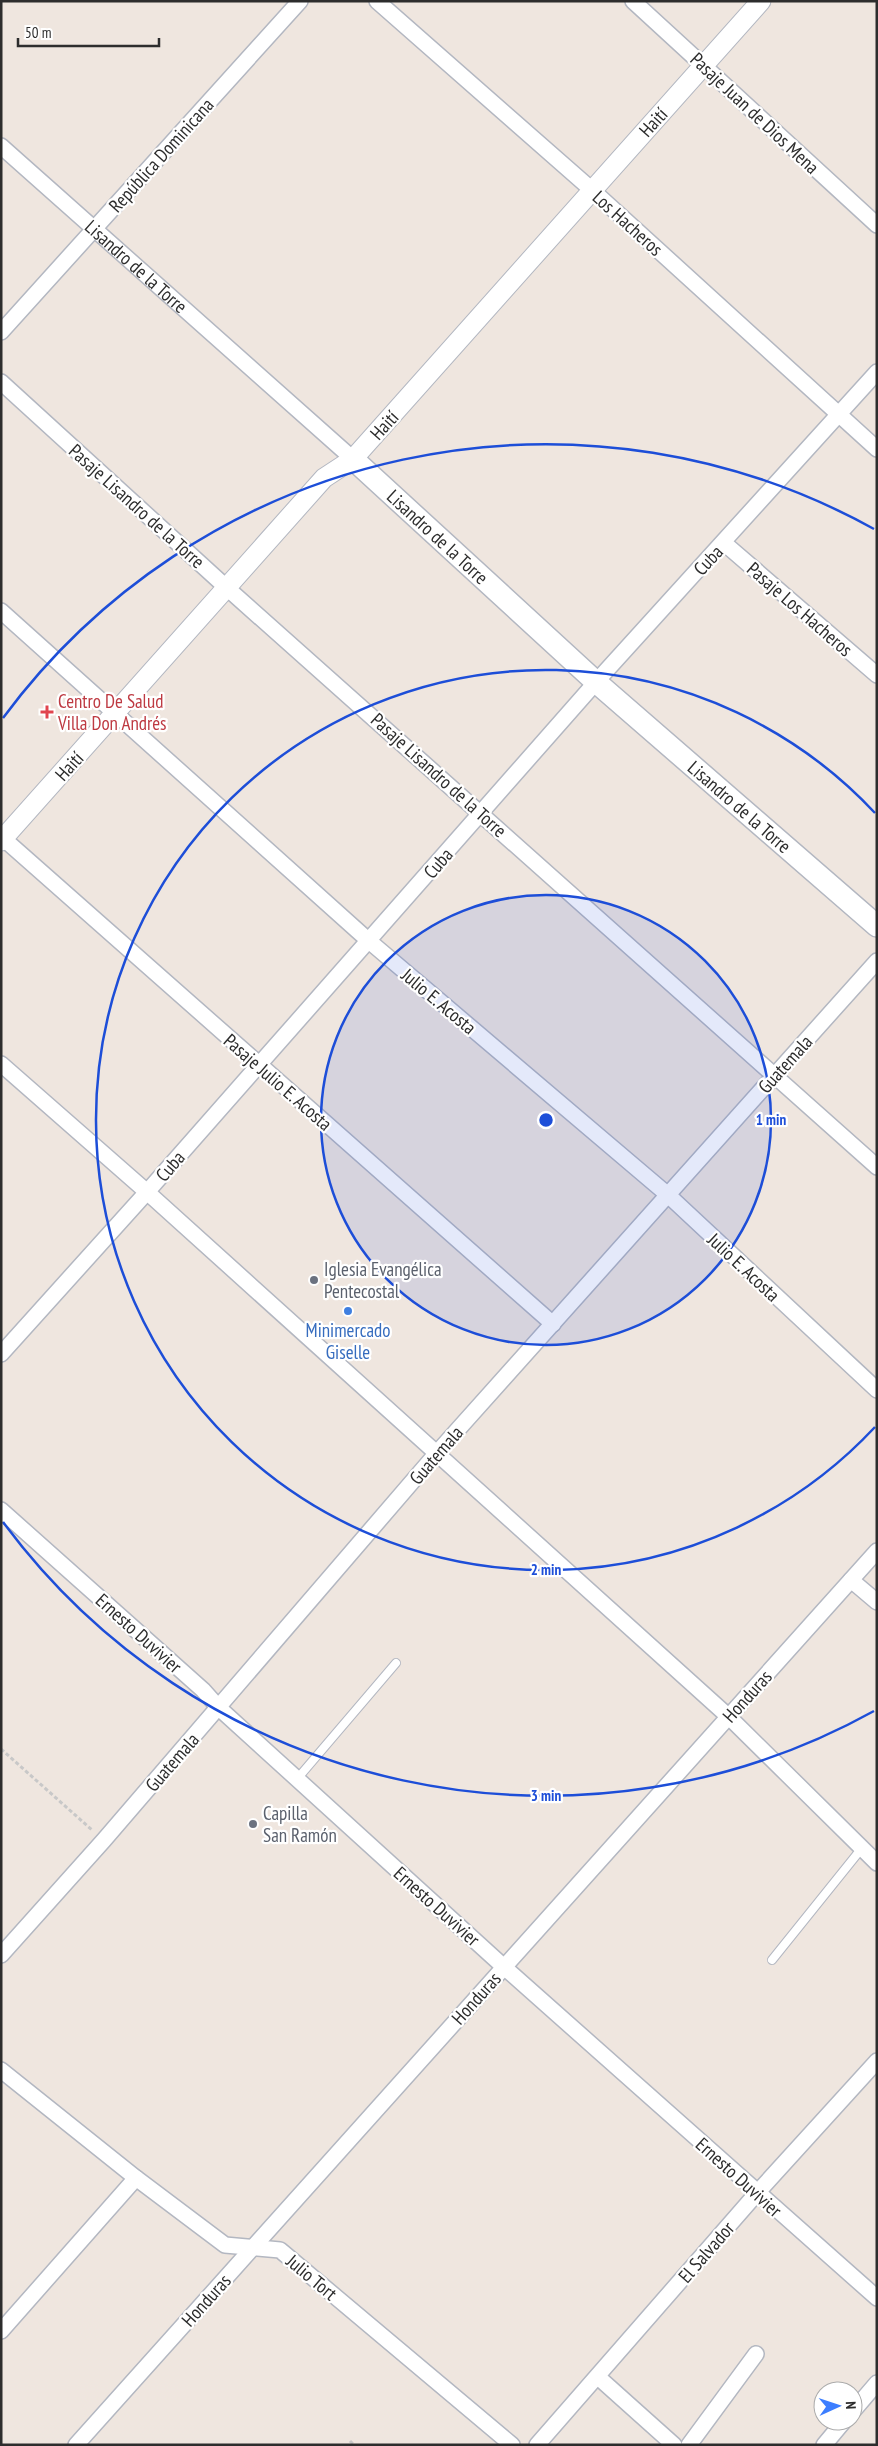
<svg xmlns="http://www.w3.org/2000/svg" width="878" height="2446" font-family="'PT Sans Narrow',sans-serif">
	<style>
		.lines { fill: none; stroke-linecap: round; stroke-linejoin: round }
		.service-casing { stroke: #b3b7c1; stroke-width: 10 }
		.minor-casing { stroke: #b3b7c1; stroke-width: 18 }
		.tertiary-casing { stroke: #b3b7c1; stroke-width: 21 }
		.secondary-casing { stroke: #b3b7c1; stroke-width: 24 }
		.path { stroke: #c8c8c8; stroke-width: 3; stroke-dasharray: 4 2.5; stroke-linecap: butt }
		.service { stroke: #fff; stroke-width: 8 }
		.minor { stroke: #fff; stroke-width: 15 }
		.tertiary { stroke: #fff; stroke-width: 19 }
		.secondary { stroke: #fff; stroke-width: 21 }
		.ring { fill: none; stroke: #1d4ed8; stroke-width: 2.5 }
		.health-dot { fill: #e0444e; stroke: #fff; stroke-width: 2 }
		.worship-dot { fill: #6b7280; stroke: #fff; stroke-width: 2 }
		.shop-dot { fill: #3f7fe0; stroke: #fff; stroke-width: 2 }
		.labels { text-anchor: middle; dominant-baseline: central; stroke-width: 4.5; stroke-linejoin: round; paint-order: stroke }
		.street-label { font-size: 19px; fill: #2d2d2d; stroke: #fff }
		.health-label { font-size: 19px; fill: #be3a42; stroke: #fff; text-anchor: start }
		.worship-label { font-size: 19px; fill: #5b616d; stroke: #fff; text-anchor: start }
		.shop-label { font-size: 19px; fill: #366cbe; stroke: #fff }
		.centre { fill: #1d4ed8; stroke: #fff; stroke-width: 2.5 }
		.ring-label { font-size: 15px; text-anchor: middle; font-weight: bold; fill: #1d4ed8; stroke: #fff; stroke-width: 4.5; stroke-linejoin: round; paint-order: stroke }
	</style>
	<rect width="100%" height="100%" fill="#efe6df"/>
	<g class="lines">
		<!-- service casing -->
		<g class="service-casing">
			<path id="service" d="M297 1779 396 1663
				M772 1960 862 1848"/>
		</g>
		<!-- minor casing -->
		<g class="minor-casing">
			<g id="minor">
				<path d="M377 1 592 190 877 449"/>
				<path d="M633 1 877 225"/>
				<path id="s1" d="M1 146 353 459"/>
				<path d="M1 332 300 1"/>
				<path d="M1 382 227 588 877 1167"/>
				<path d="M724 543 877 675"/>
				<path d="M1 611 369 941 668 1195 877 1390"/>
				<path d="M4 839 553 1324"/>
				<path d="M1 1064 147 1192 729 1717 877 1863"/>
				<path d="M1 1354 147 1192 596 682 877 372"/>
				<path d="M1 1510 203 1690 219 1708 504 1967 877 2298"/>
				<path d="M851 1580 877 1602"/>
				<path d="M1 1955 104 1840 436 1454 877 961"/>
				<path d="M1 2070 136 2178 225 2245 280 2250 512 2445"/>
				<path d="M1 2331 136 2178"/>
				<path d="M598 2377 674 2445"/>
				<path d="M853 2411 877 2383"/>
				<path d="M76 2445 877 1551"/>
				<path d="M537 2445 757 2193 877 2061"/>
				<path d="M689 2445 756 2354"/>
				<path d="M824 2445 844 2421"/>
			</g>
		</g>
		<!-- tertiary casing -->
		<g class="tertiary-casing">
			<path id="tertiary" d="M1 841 324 478 353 459 761 1"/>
		</g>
		<!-- secondary casing -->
		<g class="secondary-casing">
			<g id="secondary">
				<path id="s2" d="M353 459 596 682 877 926"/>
			</g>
		</g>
		<!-- path -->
		<path class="path" d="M1 1749 92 1830
			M350 2441 354 2445"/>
		<!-- service -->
		<use href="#service" class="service"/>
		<!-- minor -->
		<use href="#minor" class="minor"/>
		<!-- tertiary -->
		<use href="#tertiary" class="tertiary"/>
		<!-- secondary -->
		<use href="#secondary" class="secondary"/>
	</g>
	<!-- distance rings -->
	<circle cx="546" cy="1120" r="225" fill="#1d4ed8" fill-opacity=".12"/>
	<g class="ring">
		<circle cx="546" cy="1120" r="225"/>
		<path d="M875 1427A450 450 0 1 1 875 813"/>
		<path d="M874 1711A676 676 0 0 1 3 1522M3 718A676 676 0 0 1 874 529"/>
	</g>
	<!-- markers -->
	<path class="health-dot" d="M44.5 704.5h5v5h5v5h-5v5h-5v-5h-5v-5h5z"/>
	<g class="worship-dot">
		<circle cx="314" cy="1280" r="5"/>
		<circle cx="253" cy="1824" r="5"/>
	</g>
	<circle class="shop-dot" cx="348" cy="1311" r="5"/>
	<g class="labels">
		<!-- street labels -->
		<g class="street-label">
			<text transform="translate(755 113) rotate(43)">Pasaje Juan de Dios Mena</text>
			<text transform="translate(653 122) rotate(-48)">Haití</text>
			<text transform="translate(161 155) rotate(-48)">República Dominicana</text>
			<text transform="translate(628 223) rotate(42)">Los Hacheros</text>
			<text stroke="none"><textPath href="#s1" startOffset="181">Lisandro de la Torre</textPath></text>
			<text transform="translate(384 425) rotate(-48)">Haití</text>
			<text transform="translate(137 506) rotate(42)">Pasaje Lisandro de la Torre</text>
			<text stroke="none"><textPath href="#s2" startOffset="115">Lisandro de la Torre</textPath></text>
			<text transform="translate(708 560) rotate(-47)">Cuba</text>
			<text transform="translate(800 609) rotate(41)">Pasaje Los Hacheros</text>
			<text transform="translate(69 766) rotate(-48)">Haití</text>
			<text transform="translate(439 775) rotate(42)">Pasaje Lisandro de la Torre</text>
			<text stroke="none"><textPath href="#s2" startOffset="520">Lisandro de la Torre</textPath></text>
			<text transform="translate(438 863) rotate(-49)">Cuba</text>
			<text transform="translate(439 1001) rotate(40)">Julio E. Acosta</text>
			<text transform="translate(785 1064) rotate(-48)">Guatemala</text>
			<text transform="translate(278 1082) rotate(41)">Pasaje Julio E. Acosta</text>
			<text transform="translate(170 1166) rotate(-49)">Cuba</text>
			<text transform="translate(744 1267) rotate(43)">Julio E. Acosta</text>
			<text transform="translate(436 1455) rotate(-49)">Guatemala</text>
			<text transform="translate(139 1633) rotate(42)">Ernesto Duvivier</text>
			<text transform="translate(747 1696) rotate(-48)">Honduras</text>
			<text transform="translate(172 1762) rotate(-49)">Guatemala</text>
			<text transform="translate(437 1906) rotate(42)">Ernesto Duvivier</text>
			<text transform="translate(476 1998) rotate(-48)">Honduras</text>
			<text transform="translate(739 2177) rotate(42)">Ernesto Duvivier</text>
			<text transform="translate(706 2252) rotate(-49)">El Salvador</text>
			<text transform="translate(312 2277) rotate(40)">Julio Tort</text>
			<text transform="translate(206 2300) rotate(-48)">Honduras</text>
		</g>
		<!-- health labels -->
		<g class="health-label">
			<text x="58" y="701">Centro De Salud<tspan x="58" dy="22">Villa Don Andrés</tspan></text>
		</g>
		<!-- worship labels -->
		<g class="worship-label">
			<text x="324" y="1269">Iglesia Evangélica<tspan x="324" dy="22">Pentecostal</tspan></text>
			<text x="263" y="1813">Capilla<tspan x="263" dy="22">San Ramón</tspan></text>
		</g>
		<!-- shop labels -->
		<g class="shop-label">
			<text x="348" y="1330">Minimercado<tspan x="348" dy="22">Giselle</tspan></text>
		</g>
	</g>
	<circle cx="546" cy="1120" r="8" class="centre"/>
	<g class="ring-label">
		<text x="771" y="1125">1 min</text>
		<text x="546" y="1575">2 min</text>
		<text x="546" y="1801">3 min</text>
	</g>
	<!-- border -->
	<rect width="878" height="2446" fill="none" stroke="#2d2d2d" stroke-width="5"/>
	<!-- north arrow -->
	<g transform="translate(838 2406) rotate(87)"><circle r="24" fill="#ffffff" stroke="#ababab"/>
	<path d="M0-4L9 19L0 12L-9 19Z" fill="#3c7eff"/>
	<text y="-8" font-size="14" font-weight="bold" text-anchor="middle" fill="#2d2d2d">N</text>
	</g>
	<!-- scale -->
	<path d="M18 38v8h141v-8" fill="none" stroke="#2d2d2d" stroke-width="2.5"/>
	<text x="25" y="38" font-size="15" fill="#2d2d2d" stroke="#ffffff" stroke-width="4" paint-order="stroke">50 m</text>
</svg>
